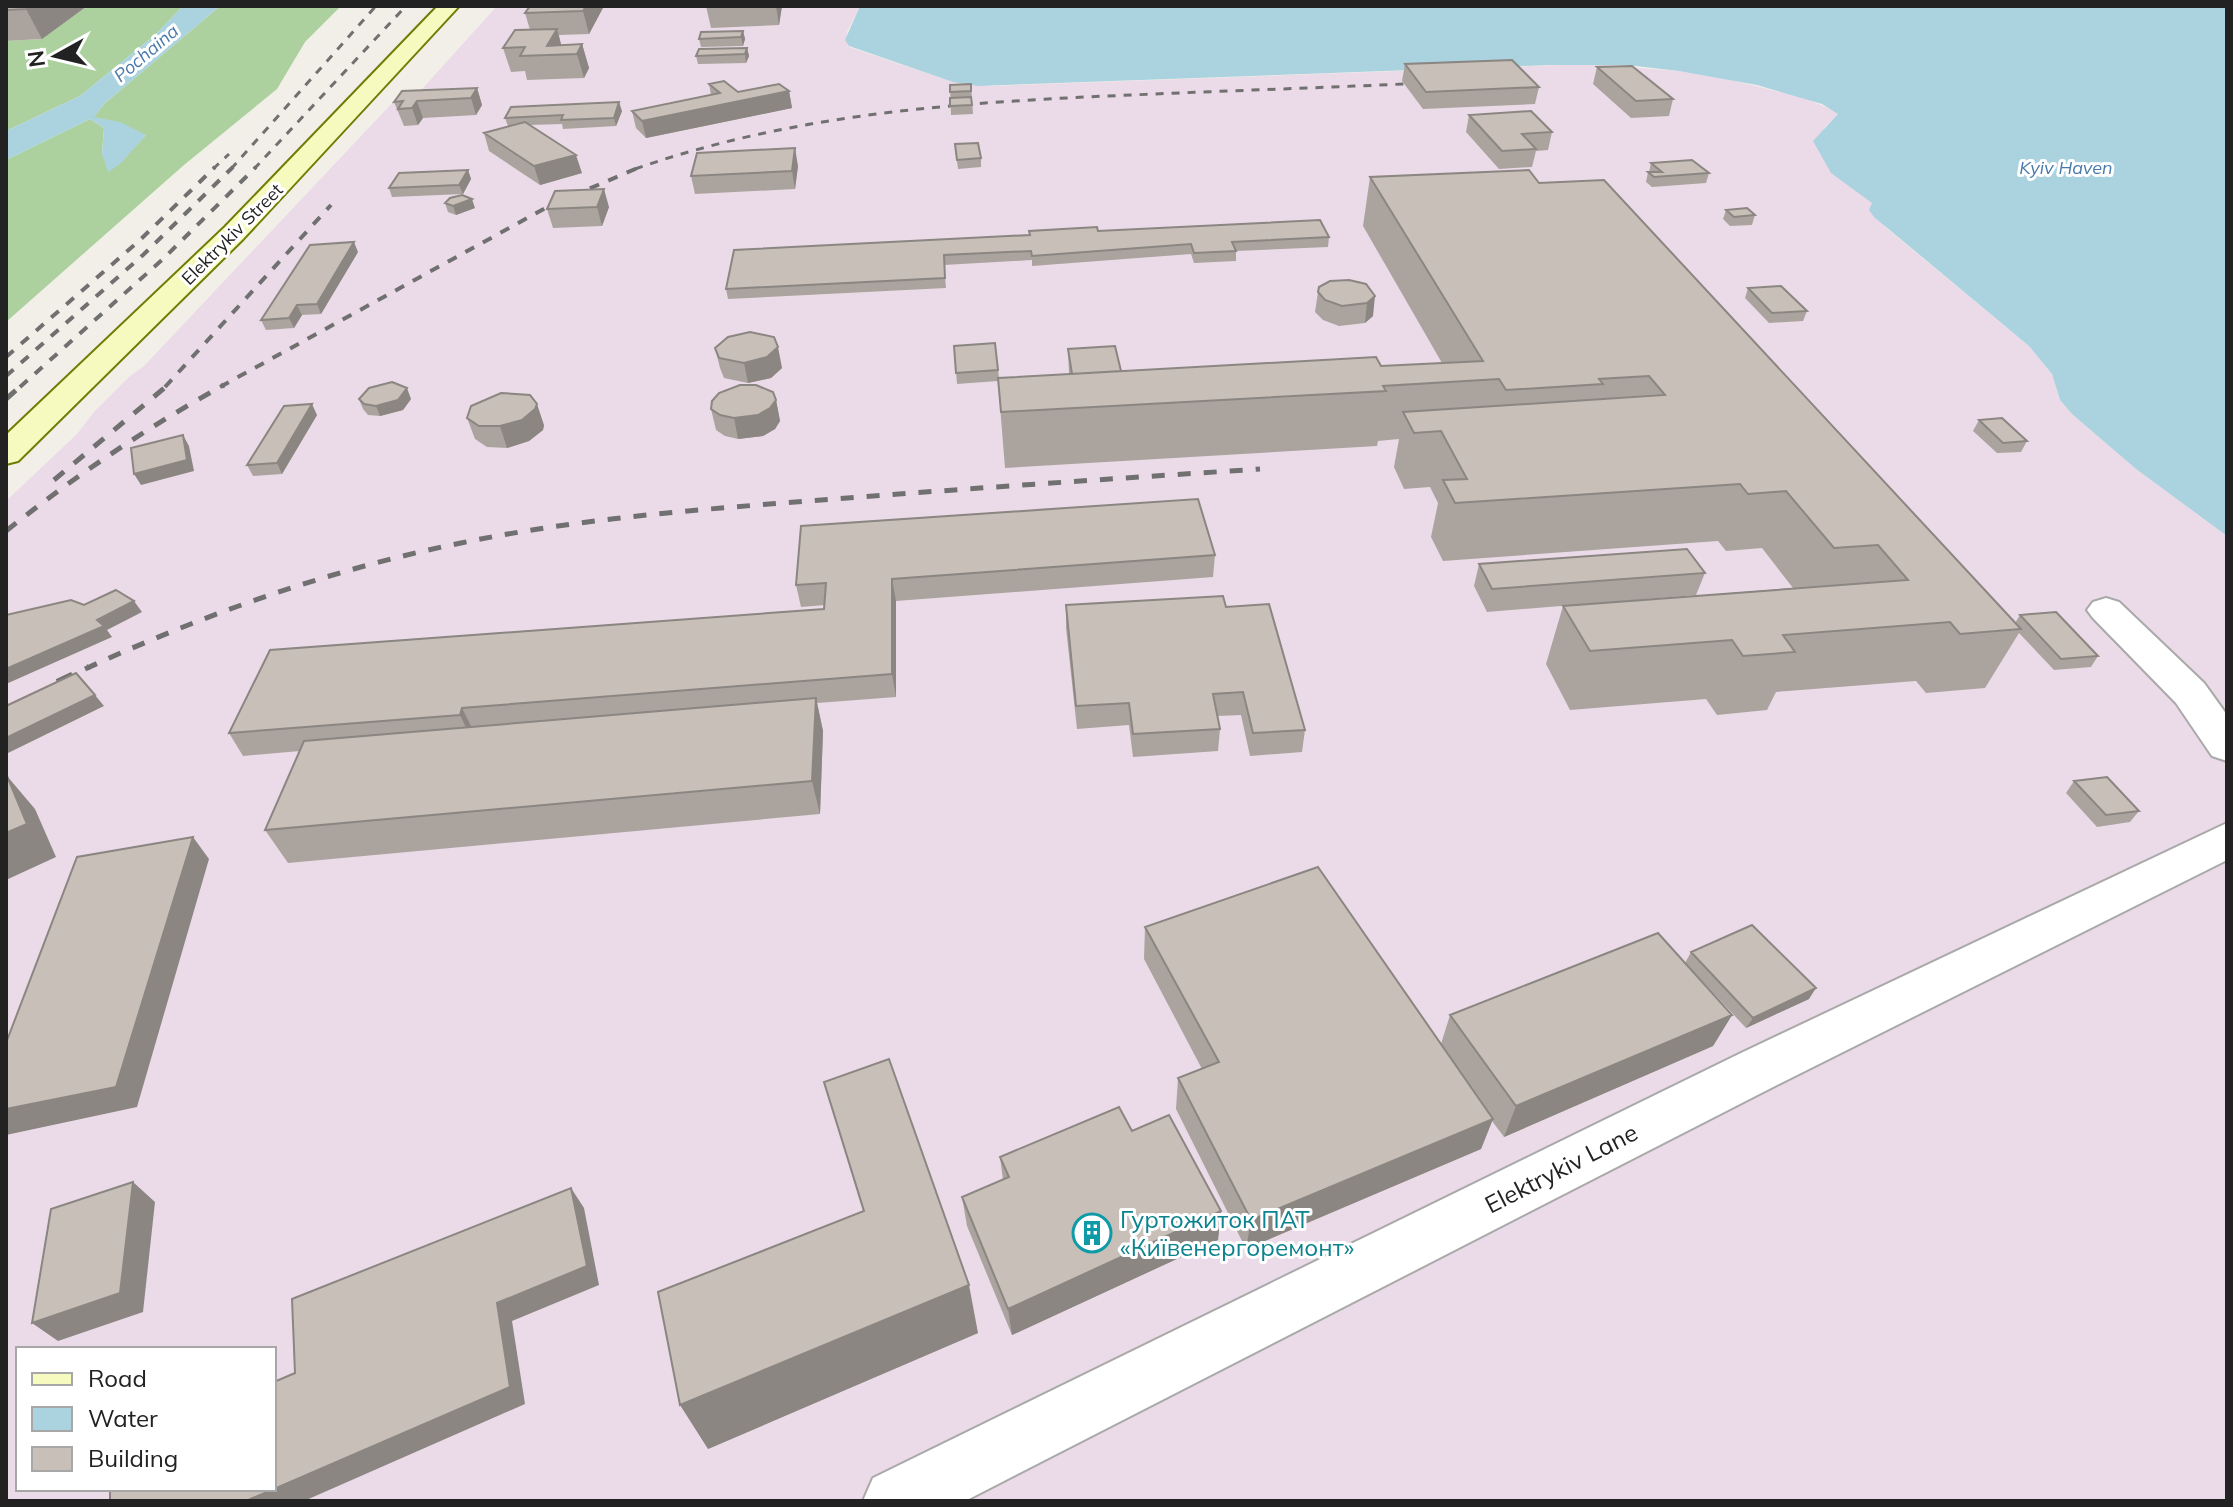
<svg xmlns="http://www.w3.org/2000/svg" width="2233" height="1507" font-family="Mulish,sans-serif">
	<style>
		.industrial { fill: #ebdbe8; fill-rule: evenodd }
		.forest { fill: #add19e }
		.water { fill: #aad3df }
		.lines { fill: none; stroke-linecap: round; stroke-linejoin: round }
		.street-casing { stroke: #a9a9a9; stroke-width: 4 }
		.secondary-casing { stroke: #707d05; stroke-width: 4 }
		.street { fill: #fff; fill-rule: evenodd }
		.secondary { fill: #f7fabf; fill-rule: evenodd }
		.rail-far3 { stroke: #707070; stroke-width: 3; stroke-dasharray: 8 8; stroke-linecap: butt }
		.rail-far2 { stroke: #707070; stroke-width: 4; stroke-dasharray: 10 10; stroke-linecap: butt }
		.rail-far1 { stroke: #707070; stroke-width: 5; stroke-dasharray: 13 13; stroke-linecap: butt }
		.rail { stroke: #707070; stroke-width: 6; stroke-dasharray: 17 17; stroke-linecap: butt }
		.wall { fill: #aba49e }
		.shaded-wall { fill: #8b8681 }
		.building { fill: #c7bfb8; stroke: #8b8681; stroke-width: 2 }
		.labels { text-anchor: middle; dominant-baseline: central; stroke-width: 6; stroke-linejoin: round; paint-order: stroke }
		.far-water-label { font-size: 18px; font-style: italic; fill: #4a7aab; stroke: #fff }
		.far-street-label { font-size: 18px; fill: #222; stroke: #fff }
		.near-street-label { font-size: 24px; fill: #222; stroke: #fff }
		.near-culture-label { font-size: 24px; fill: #0d838f; stroke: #fff; text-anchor: start }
	</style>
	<rect width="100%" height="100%" fill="#f2efe9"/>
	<!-- industrial -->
	<path class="industrial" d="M497 6H860L847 32 849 47 953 82 992 86 1588 64 1679 71 1727 79 1801 97 1833 110 1838 114 1824 128 1844 182 1870 199 1885 227 2029 346 2052 374 2060 400 2072 414 2136 469 2227 536V1501H6V501L77 434 94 412 129 377 144 366 395 100 414 98ZM18 1349H274V1489H18Z"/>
	<!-- forest -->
	<path class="forest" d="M87 6H183L155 35 80 96 6 131V41L42 39Z
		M220 6H341L305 42 277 89 184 165 6 322V160L90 119 104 128 102 154 120 163 146 135 93 118 104 104Z"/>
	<!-- water -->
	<path class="water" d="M183 6H220L104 104 94 117 120 122 146 135 120 164 108 172 102 154 104 128 90 119 6 160V131L80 96 155 35Z
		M860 6H2227V536L2136 469 2072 414 2060 400 2052 374 2029 346 1874 217 1869 210 1872 203 1831 173 1813 141 1838 114 1822 104 1757 85 1679 71 1627 65H1549L978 86 953 82 849 46 845 40Z"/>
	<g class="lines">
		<!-- street casing -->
		<g class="street-casing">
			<path id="street" d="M2106 598 2119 602 2204 683 2227 715V761L2212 756 2176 703 2093 618 2087 610 2093 602Z
				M2227 823V860L1777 1085 965 1501H863L873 1478 1741 1053Z"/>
		</g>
		<!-- secondary casing -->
		<g class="secondary-casing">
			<path id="secondary" d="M438 6H459L243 239 18 461 6 464V435L225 227Z"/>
		</g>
		<!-- street -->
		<use href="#street" class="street"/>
		<!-- secondary -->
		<use href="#secondary" class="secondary"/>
		<!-- rail-far3 -->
		<path class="rail-far3" d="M213 169 229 154
			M231 169 376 6
			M254 169 406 6
			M635 169C795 113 962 102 1131 95 1222 91 1313 88 1404 84"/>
		<!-- rail-far2 -->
		<path class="rail-far2" d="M6 357 140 240 215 167
			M6 376 143 255 233 167
			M20 387 163 259 256 167
			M165 387 331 205
			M220 387 551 205 640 167"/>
		<!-- rail-far1 -->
		<path class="rail-far1" d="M6 399 22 385
			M54 480 168 385
			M6 531C75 476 146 428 224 385
			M85 669C205 614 332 569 461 543 576 519 692 510 809 501 959 489 1109 479 1260 469"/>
		<!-- rail -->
		<path class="rail" d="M57 682 89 667"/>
	</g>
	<!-- wall -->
	<path class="wall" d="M6 6H87L42 39 6 41Z
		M530 6H604L589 34 559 35 561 45 582 44 589 68 584 78 527 80 525 71 511 72 503 48 530 30 525 13Z
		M706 6H782L779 25 711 28Z
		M743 31 745 39 743 46 701 47 699 39Z
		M747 48 749 56 746 63 698 64 696 56Z
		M1405 64 1539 87 1535 104 1423 109 1402 81Z
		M1597 67 1673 99 1669 116 1631 118 1593 84Z
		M709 84 738 92 789 91 792 108 646 138 636 128 632 111 711 95Z
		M971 84 973 114 951 115 950 85Z
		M477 88 482 105 476 115 423 118 418 125 404 126 394 102Z
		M622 111 616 126 563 129 562 124 529 125 582 173 540 185 489 151 484 133 508 126 505 118Z
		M1469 115 1552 132 1548 150 1536 151 1532 167 1499 169 1466 132Z
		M955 144 981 158V167L958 169Z
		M1651 163 1709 173 1706 183 1652 187 1646 182 1648 172H1649Z
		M798 166 795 189 695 194 691 176Z
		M468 170 471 179 463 194 392 197 389 188Z
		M1370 177 1539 183 2015 623 2020 615 2098 656 2091 667 2054 670 2019 633 1985 688 1926 693 1916 681 1776 692 1767 710 1717 715 1706 699 1570 710 1546 664 1563 606 1793 588 1762 548 1726 551 1718 541 1443 561 1431 537 1438 503 1430 487 1404 489 1394 467 1399 439 1378 441 1377 446 1005 468 998 381 957 384 954 346 995 343 999 378 1069 374 1068 349 1121 371 1381 366 1442 363 1363 226Z
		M555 191 609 207 602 226 553 228 547 209Z
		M445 203 475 208 456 215 448 212Z
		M1726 210 1755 215 1752 225 1730 226 1723 219Z
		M1098 231 1329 237 1328 247 1236 251V261L1194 263 1191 254 1032 266V260L944 265 946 288 728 299 726 289 1030 235Z
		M358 252 321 314 302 315 294 328 266 330 261 320Z
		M1366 284 1373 316 1365 323 1339 326 1323 320 1315 312 1318 292Z
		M1748 288 1807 311 1803 321 1769 323 1745 298Z
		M715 348 782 368 771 378 748 383 724 378 720 368Z
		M359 399H411L403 410 380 416 368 415 363 409Z
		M776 400 780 421 775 429 763 436 738 439 725 436 716 430 711 409Z
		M317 415 282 474 253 476 247 465Z
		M467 418 544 425 543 430 529 441 507 448 487 447 475 439Z
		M1979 420 2027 441 2021 452 1997 453 1973 431Z
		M1215 555 1213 577 896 601V697L817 703 823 731 820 814 288 863 265 830 300 751 243 756 229 733 824 609 825 605 801 607 796 585Z
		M1479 564 1705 573 1696 595 1487 612 1474 586Z
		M1066 605 1226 607 1305 730 1302 752 1250 756 1241 715 1217 716 1220 729 1218 751 1133 757 1129 725 1077 729 1066 628Z
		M2074 781 2139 811 2130 822 2097 827 2066 793Z
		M1145 927 1441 1044 1450 1015 1685 963 1691 952 1809 999 1746 1028 1692 970 1732 1015 1713 1046 1504 1137 1492 1121 1481 1149 1246 1249 1176 1109 1178 1078 1202 1069 1144 959Z
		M824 1082 978 1333 708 1449 863 1211Z
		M1000 1157 1221 1211 1218 1240 1012 1335 967 1226 962 1197 1003 1180Z"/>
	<!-- shaded-wall -->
	<path class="shaded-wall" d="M31 6H87L42 39 26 9Z
		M586 6H604L589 34 583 11Z
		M776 6H782L779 25Z
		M557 29 563 52 547 46Z
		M743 31 745 39 743 46 741 37Z
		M582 44 589 68 584 78 577 54Z
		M747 48 749 56 746 63 745 54Z
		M477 88 482 105 476 115 471 98Z
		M789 91 792 108 646 138 642 121Z
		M417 101 423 118 418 125 412 108Z
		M619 102 622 111 616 126 614 118Z
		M795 148 798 166 795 189 792 171Z
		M576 155 582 173 540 185 534 166Z
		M468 170 471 179 463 194 459 185Z
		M604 189 609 207 602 226 597 207Z
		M472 199 475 208 456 215 453 206Z
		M354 242 358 252 321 314 317 304Z
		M1375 296 1373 316 1365 323 1367 303Z
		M297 305 302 315 294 328 289 318Z
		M778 347 782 368 771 378 748 383 744 363Z
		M407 388 411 399 403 410 380 416 376 406Z
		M776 400 780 421 775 429 763 436 738 439 734 418Z
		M312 404 317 415 282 474 277 463Z
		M537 404 544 425 543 430 529 441 507 448 500 426Z
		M183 435 189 446 194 471 141 485 134 474Z
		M892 579 896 601V697L892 674Z
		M134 601 142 612 107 630 112 637 6 684V669Z
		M95 695 104 706 6 754V738Z
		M816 698 823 731 820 814 812 781Z
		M462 708 473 730 471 738 460 715Z
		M7 776 35 809 56 857 6 880Z
		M193 837 209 859 137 1107 6 1135V1109Z
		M1816 988 1809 999 1746 1028 1753 1018Z
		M1732 1015 1713 1046 1504 1137 1516 1106Z
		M1493 1119 1481 1149 1246 1249 1251 1220Z
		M133 1182 155 1202 143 1312 58 1341 32 1323Z
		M571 1188 584 1208 599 1285 512 1321 525 1404 304 1501H246L497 1303Z
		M1221 1211 1218 1240 1012 1335 1008 1309Z
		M969 1285 978 1333 708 1449 680 1405Z"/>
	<!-- building -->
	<path class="building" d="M6 6H31L26 9 6 10Z
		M530 6H586L583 11 525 13Z
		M557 29 547 46 582 44 577 54 520 56 525 47 503 48 515 30Z
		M743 31 741 37 699 39 701 32Z
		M747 48 745 54 696 56 699 49Z
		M1512 60 1539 87 1426 92 1405 64Z
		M1632 66 1673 99 1636 101 1597 67Z
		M724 81 738 92 779 84 789 91 642 121 632 111 720 93 709 84Z
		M971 84V91L950 92V85Z
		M477 88 471 98 417 101 412 108 398 109 403 101 394 102 402 91Z
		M971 97 972 105 950 106V98Z
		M619 102 614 118 561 120 563 115 505 118 511 107Z
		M1531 111 1552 132 1522 134 1536 149 1502 151 1469 115Z
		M525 122 576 155 534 166 484 133Z
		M978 143 981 158 957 160 955 144Z
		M795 148 792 171 691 176 697 153Z
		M1692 160 1709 173 1654 177 1648 172H1662L1651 163Z
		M468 170 459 185 389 188 399 173Z
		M1529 170 1539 183 1604 180 2021 629 1960 634 1950 622 1783 635 1795 652 1743 656 1732 640 1590 651 1563 606 1908 580 1878 545 1834 548 1786 491 1748 494 1740 484 1455 503 1443 480 1467 479 1441 431 1414 433 1403 412 1665 395 1649 376 1599 379 1603 384 1506 390 1499 379 1383 386 1386 391 1001 412 998 378 1376 357 1381 366 1483 361 1370 177Z
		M604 189 597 207 547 209 555 191Z
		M462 195 472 199 453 206 445 203 450 198Z
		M1747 208 1755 215 1734 217 1726 210Z
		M1320 220 1329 237 1232 242 1236 251 1194 253 1191 244 1032 256 1031 251 944 255 945 278 726 289 734 250 1030 235 1029 231 1097 227 1098 231Z
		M354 242 317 304 297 305 289 318 261 320 310 245Z
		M1349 280 1366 284 1375 296 1367 303 1342 306 1325 300 1318 292 1319 287 1330 281Z
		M1781 286 1807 311 1772 313 1748 288Z
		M750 332 774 337 778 347 767 357 744 363 719 358 715 348 728 337Z
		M995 343 998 370 956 373 954 346Z
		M1115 346 1121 371 1072 374 1068 349Z
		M392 382 407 388 398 400 376 406 364 404 359 399 369 388Z
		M740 385H756L773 392 776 400 770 408 758 415 734 418 720 415 711 409 712 401 719 393Z
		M501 393 530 395 537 404 535 409 522 420 500 426H479L467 418 471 406Z
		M312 404 277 463 247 465 284 406Z
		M2002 418 2027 441 2003 443 1979 420Z
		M183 435 187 460 134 474 131 448Z
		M1198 499 1215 555 892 579V674L462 708 460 715 229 733 270 650 824 609 826 583 796 585 801 526Z
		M1687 549 1705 573 1492 589 1479 564Z
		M116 590 134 601 97 620 104 626 6 669V615L71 600 84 605Z
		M1223 596 1226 607 1269 604 1305 730 1253 733 1243 692 1213 694 1220 729 1133 734 1129 703 1076 706 1066 605Z
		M2056 612 2098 656 2061 659 2020 615Z
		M76 673 95 695 6 738V706Z
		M816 698 812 781 265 830 304 741Z
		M6 776H7L27 824 6 833Z
		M2107 777 2139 811 2106 815 2074 781Z
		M193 837 116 1087 6 1109V1043L77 857Z
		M1318 867 1493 1119 1251 1220 1178 1078 1219 1062 1145 927Z
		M1752 925 1816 988 1753 1018 1691 952Z
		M1658 933 1732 1015 1516 1106 1450 1015Z
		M889 1059 969 1285 680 1405 658 1292 864 1211 824 1082Z
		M1119 1107 1132 1131 1169 1115 1221 1211 1008 1309 962 1197 1009 1177 1000 1157Z
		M133 1182 120 1293 32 1323 51 1209Z
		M571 1188 587 1266 497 1303 510 1387 246 1501H110V1489H274V1382L295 1373 292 1299Z"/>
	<!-- icons -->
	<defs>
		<g id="building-ring" transform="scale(2)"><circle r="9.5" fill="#fff" stroke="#0f9aa8" stroke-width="1.5"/><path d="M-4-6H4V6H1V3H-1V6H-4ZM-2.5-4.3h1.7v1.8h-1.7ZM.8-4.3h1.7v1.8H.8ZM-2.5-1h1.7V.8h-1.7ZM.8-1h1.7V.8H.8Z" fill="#0f9aa8"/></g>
	</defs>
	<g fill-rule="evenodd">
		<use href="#building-ring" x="1092" y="1233"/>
	</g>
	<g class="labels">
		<!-- far-water labels -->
		<g class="far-water-label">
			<text transform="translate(146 53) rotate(-40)">Pochaina</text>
			<text x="2066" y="167">Kyiv Haven</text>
		</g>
		<!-- far-street labels -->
		<g class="far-street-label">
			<text transform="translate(232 234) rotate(-45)">Elektrykiv Street</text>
		</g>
		<!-- near-street labels -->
		<g class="near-street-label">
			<text transform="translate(1561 1168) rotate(-27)">Elektrykiv Lane</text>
		</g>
		<!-- near-culture labels -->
		<g class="near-culture-label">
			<text x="1120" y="1219">Гуртожиток ПАТ<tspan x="1120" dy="28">«Київенергоремонт»</tspan></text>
		</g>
	</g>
	<!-- border -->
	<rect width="2233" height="1507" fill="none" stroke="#222222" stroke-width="16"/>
	<!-- legend -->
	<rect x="16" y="1347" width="260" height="144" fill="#ffffff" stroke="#a7a7a7" stroke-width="2"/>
	<rect x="32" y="1373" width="40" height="12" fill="#f7fabf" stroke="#a7a7a7" stroke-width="2"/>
	<text x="88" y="1387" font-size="24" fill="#222222">Road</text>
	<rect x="32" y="1407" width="40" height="24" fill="#aad3df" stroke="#a7a7a7" stroke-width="2"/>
	<text x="88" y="1427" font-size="24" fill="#222222">Water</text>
	<rect x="32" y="1447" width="40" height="24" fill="#c7bfb8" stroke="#a7a7a7" stroke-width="2"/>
	<text x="88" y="1467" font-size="24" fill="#222222">Building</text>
	<!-- north arrow -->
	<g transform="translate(56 56) rotate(262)" stroke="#ffffff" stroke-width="6" paint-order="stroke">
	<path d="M0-6L14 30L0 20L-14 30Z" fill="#222222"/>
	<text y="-12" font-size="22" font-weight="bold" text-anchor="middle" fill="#222222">N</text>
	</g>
</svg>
